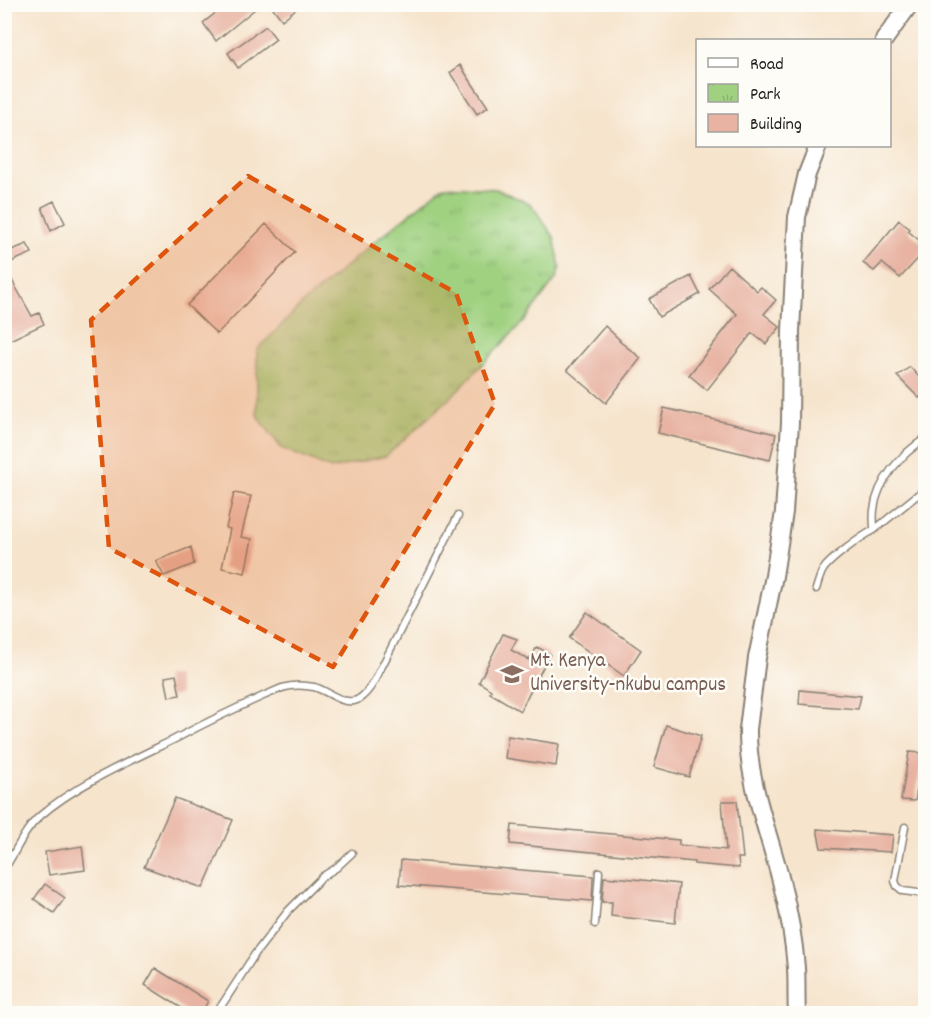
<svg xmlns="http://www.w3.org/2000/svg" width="930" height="1018" font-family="Dekko,sans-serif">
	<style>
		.park { fill: url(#park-tufts); stroke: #5e764e; stroke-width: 1.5 }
		.building { fill: #e8b3a2 }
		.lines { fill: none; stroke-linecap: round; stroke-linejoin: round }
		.service-casing { stroke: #898074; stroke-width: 9 }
		.tertiary-casing { stroke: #898074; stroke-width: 20 }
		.service { stroke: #fff; stroke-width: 6 }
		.tertiary { stroke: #fff; stroke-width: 16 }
		.marked { fill: #de560d; fill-opacity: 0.2; stroke: #de560d; stroke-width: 4.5; stroke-dasharray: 12 8; stroke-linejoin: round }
		.labels { text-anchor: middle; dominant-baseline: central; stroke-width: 5; stroke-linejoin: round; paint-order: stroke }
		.education-label { font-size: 21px; fill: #785e54; stroke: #fdfcf7; text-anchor: start }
	</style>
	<defs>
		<pattern id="park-tufts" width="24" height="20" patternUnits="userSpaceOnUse" patternTransform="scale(1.5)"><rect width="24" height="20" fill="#a0d181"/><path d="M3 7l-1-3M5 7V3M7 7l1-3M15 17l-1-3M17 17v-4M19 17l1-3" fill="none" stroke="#89b36f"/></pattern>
	</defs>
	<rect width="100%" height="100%" fill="#fdfcf7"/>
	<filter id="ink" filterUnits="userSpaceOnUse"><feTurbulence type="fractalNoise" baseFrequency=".0167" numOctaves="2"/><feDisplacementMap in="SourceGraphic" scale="12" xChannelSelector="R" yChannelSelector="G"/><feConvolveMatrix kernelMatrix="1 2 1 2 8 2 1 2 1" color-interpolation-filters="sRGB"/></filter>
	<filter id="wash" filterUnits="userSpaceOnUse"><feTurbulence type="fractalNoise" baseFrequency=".008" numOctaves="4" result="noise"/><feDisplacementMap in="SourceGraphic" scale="24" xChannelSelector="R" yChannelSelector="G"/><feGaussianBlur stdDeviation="1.35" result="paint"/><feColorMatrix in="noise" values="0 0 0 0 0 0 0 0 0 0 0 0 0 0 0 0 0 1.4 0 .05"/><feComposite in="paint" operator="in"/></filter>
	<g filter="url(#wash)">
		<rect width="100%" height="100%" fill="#f6e4cc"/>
		<!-- park -->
		<path class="park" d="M444 186 496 189 531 204 554 237 560 267 556 279 525 320 452 396 386 456 331 469 281 448 257 415V350L301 305 373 243Z"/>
		<g id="blocks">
			<!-- building -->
			<path class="building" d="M227 4H261L216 41 203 23Z
				M270 4H302L282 20Z
				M266 26 276 39 238 68 228 53Z
				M460 65 488 107 477 114 450 73Z
				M54 201 65 223 51 231 42 207Z
				M899 220 910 229 908 231 926 246V250L900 278 882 263 874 271 863 263Z
				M266 224 295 252 217 334 187 305Z
				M27 244 32 253 4 265V253Z
				M4 266 32 316 39 313 44 324 10 340 4 327Z
				M729 266 757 291 761 287 776 300 764 314 780 327 766 344 752 333 707 390 689 375 737 314 709 289Z
				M691 276 700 294 659 317 649 299Z
				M605 326 620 340 619 341 641 358 606 403 567 370Z
				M910 367 926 385V391L919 398 897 376Z
				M664 408 776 434 770 460 658 433Z
				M234 493 251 496 241 537 252 539 245 573 222 568 230 529 226 528Z
				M191 547 194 564 164 576 156 561Z
				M587 612 641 650 624 676 569 638Z
				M503 634 517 639 511 650 529 660 537 647 550 654 520 711 490 693 491 690 479 682Z
				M176 675 180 695 169 697 165 677Z
				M800 690 861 696 858 709 799 704Z
				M666 725 701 736 689 777 654 767Z
				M508 736 559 744 556 766 505 758Z
				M909 752 923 753 915 801 901 800Z
				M175 798 233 820 203 888 144 867Z
				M722 801H737L743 858H738L739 868 694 864V862L510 844 512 825 679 840V845L726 850Z
				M817 829 893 835 891 852 821 848Z
				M82 846 85 870 49 875 45 852Z
				M401 860 593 876 592 901 399 885Z
				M604 877 615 878V877L679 884 675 923 611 916 612 902H602Z
				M45 884 65 898 54 913 34 899Z
				M155 968 208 1001 201 1014H191L145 985Z"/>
		</g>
	</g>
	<g filter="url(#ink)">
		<use href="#blocks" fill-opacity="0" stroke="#898074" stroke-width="1.5"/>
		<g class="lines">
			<!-- service casing -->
			<g class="service-casing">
				<path id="service" d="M874 530C874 523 873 517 874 510 877 481 901 454 926 438
					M816 589C818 583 820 575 823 570 830 559 862 536 874 530L926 488
					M905 827 895 881 897 886 903 891 926 894
					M4 869C16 852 24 830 40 816 75 785 132 760 175 739 203 724 232 710 261 697 268 694 275 691 282 688 291 685 304 685 314 687 327 690 343 706 357 700 365 696 371 687 375 680L458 516
					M595 924 599 872
					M216 1014 255 954 288 911 323 876 336 868 352 853"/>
			</g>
			<!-- tertiary casing -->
			<g class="tertiary-casing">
				<path id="tertiary" d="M884 40 910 4
					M797 1014C796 998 797 983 796 968 794 940 788 908 781 881 769 832 747 781 748 729L757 658 774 576 784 512 790 423 791 331 797 217 807 174 818 146"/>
			</g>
			<!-- service -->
			<use href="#service" class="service"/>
			<!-- tertiary -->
			<use href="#tertiary" class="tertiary"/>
		</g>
	</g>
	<!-- marked area -->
	<path class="marked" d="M248 176 456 293 495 404 333 667 109 548 91 320Z"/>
	<!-- icons -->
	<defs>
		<g id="university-bare" transform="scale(1.8)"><path d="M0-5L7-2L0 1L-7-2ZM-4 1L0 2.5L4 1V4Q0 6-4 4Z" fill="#8d6e63" stroke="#fdfcf7" stroke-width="2.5" paint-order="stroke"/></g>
	</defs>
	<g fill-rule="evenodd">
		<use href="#university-bare" x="512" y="674"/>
	</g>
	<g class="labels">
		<!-- education labels -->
		<g class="education-label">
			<text x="530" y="662">Mt. Kenya<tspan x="530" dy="24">University-nkubu campus</tspan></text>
		</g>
	</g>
	<!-- margin -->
	<rect width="930" height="1018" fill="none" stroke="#fdfcf7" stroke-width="24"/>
	<!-- legend -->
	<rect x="696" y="39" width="195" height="108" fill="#fdfcf7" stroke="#a3a29f" stroke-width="1.5"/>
	<rect x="708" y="58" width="30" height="9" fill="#ffffff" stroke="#a3a29f" stroke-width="1.5"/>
	<text x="750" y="69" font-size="18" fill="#1c1c1c">Road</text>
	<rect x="708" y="84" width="30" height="18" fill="url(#park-tufts)" stroke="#a3a29f" stroke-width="1.5"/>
	<text x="750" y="99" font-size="18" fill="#1c1c1c">Park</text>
	<rect x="708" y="114" width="30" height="18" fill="#e8b3a2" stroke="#a3a29f" stroke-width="1.5"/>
	<text x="750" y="129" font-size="18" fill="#1c1c1c">Building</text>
</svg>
